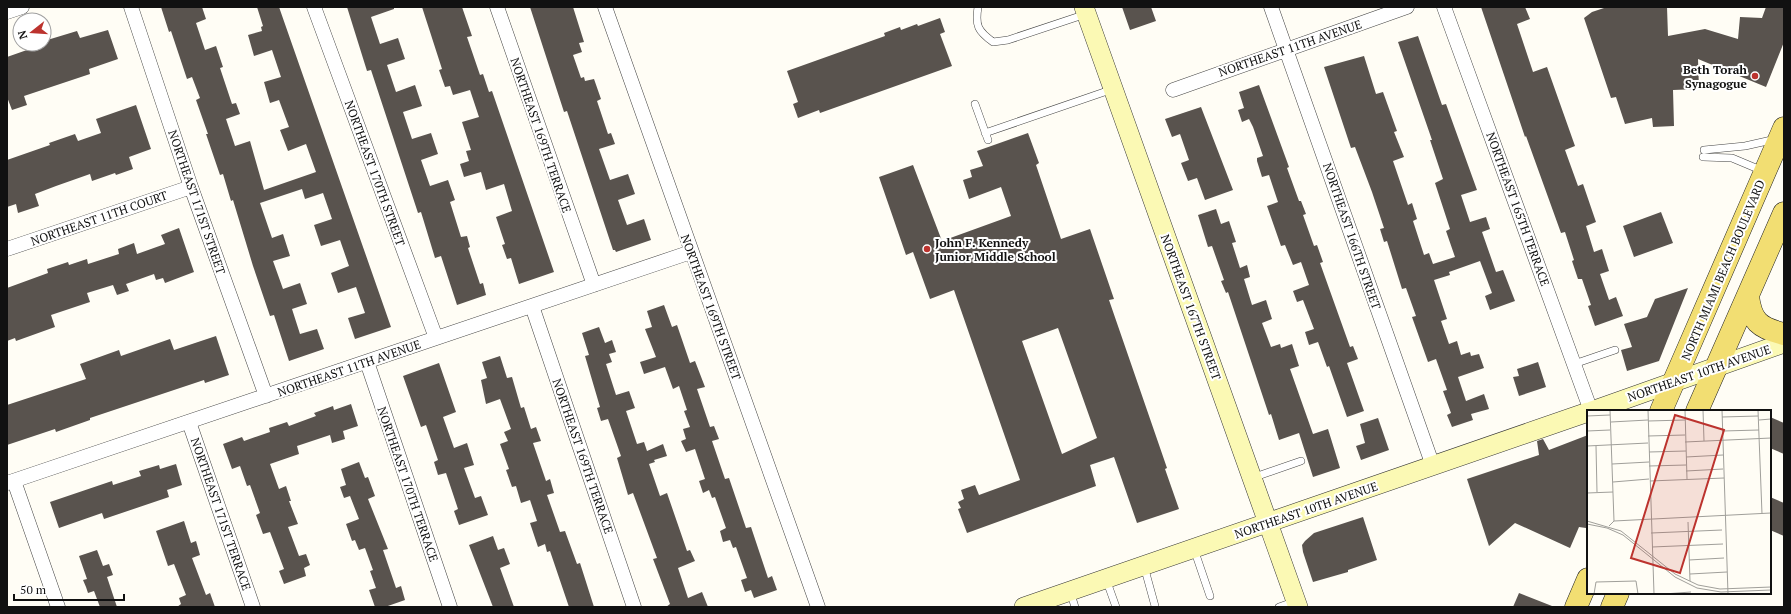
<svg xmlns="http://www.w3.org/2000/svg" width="1791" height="614" font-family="'PT Serif',serif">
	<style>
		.building { fill: #59534e; fill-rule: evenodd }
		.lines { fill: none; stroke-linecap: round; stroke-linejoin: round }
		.lane-casing { stroke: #444; stroke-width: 8 }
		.street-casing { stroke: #444; stroke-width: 15 }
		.secondary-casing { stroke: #333; stroke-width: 20 }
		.primary-casing { stroke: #222; stroke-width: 23 }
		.lane { stroke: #fff; stroke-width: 7 }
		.street { stroke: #fff; stroke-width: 14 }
		.secondary { stroke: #fbf9b4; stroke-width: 19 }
		.primary { stroke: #f2de72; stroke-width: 22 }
		.poi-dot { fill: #bc332e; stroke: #fff; stroke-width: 1.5 }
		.labels { text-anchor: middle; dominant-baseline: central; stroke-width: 4; stroke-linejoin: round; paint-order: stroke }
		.street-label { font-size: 12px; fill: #111; stroke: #fff }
		.poi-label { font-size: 12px; font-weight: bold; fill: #111; stroke: #fff; text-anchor: end }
		.inset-road { fill: none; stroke: #a09f9a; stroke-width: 1 }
		.view { fill: #bc332e; fill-opacity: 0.15; stroke: #bc332e; stroke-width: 2 }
		.inset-edge { fill: none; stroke: #111; stroke-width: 2 }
	</style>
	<rect width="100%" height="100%" fill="#fffdf5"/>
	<!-- building -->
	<path class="building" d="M161 7H202L206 19 196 23 205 50 216 46 223 67 220 68 232 104 236 103 240 114 226 119 235 146 250 141 264 190 316 172 306 144 288 151 280 130 289 127 279 100 270 103 264 82 281 77 272 50 254 56 248 35 262 31 261 27 263 26 257 7H279L391 327 355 339 348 318 365 313 356 287 338 293 331 273 349 266 340 240 321 246 314 225 332 219 323 193 305 199 302 189 260 203 272 238 283 234 290 256 273 261 283 289 300 283 307 304 292 309 300 334 317 329 324 349 289 361 274 315 270 316 253 266 233 200 231 201 223 174 220 175 206 134H208L196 100 200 98 192 77 187 79 171 31 169 32Z
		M347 7H394V9L371 17 380 44 398 38 405 59 387 65 396 92 415 85 422 106 403 112 412 139 431 133 438 154 421 160 430 186 448 180 455 200 450 202 461 237 467 236 470 247 468 248 480 284 483 283 486 295 457 305 441 256 435 258 421 212 418 213 371 70 367 71Z
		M422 7H462L472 36 467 37 480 75 483 74 489 92 492 91 554 272 519 284 511 258 507 259 502 245 505 244 496 217 512 211 504 184 486 190 481 172 464 177 460 164 469 161 466 151 471 150 462 122 479 117 470 90 453 95 450 86 445 87 439 70 442 69Z
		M530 7H573L584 42 579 43 582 52 573 55 581 78 584 77 585 81 594 79 601 99 597 101 608 134 611 133 615 144 599 149 610 180 628 174 635 194 618 200 627 225 644 219 651 240 616 252 615 250H613L567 111 564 112Z
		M1122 7H1151L1156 21 1130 30Z
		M1481 7H1525L1530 19 1517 24 1533 72 1547 67 1575 146 1565 150 1578 186 1583 184 1596 222 1586 226 1594 252 1602 249 1609 271 1600 274 1609 300 1616 297 1623 316 1595 326 1588 306 1591 305 1582 279H1578L1572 261 1574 260 1565 232 1561 233 1526 136 1525 137Z
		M1667 7 1668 36 1705 29 1738 39 1740 17 1762 18 1766 7H1784V42L1766 87 1698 59 1699 89 1673 90 1674 126 1653 127 1652 118 1625 124 1616 97 1611 98 1584 18 1592 12 1604 8Z
		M940 18 945 32 940 34 952 66 820 113 819 110 798 118 793 104 798 102 787 71 885 36 884 33 900 27 901 30 917 24 918 26Z
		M108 30 118 59 89 69 90 74 24 96 27 105 12 110 7 97V57L44 44V41L77 31 80 38Z
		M1418 36 1442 105 1446 104 1477 190 1461 195 1470 222 1486 217 1490 229 1482 232 1496 272 1503 270 1515 301 1490 310 1485 296 1492 293 1480 261 1449 272 1450 275 1434 280 1447 319 1441 321 1449 344 1457 341 1461 355 1470 352 1471 356 1479 354 1484 368 1458 377 1466 401 1484 394 1489 409 1471 414 1473 420 1452 427 1447 415 1451 413 1443 391 1447 390 1436 359 1428 362 1412 317 1416 316 1406 288 1402 289 1387 241 1384 242 1380 229 1384 228 1372 192 1355 147 1351 148 1324 67 1364 56 1376 94 1383 92 1397 131 1394 132 1404 157 1393 161 1408 205 1412 203 1417 219 1413 221 1424 255 1429 253 1433 264 1455 257 1446 231 1450 229 1435 183 1443 179 1430 140H1432L1398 42Z
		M1259 85 1289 167 1287 168 1299 201H1301L1306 214 1303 215 1314 246 1317 245 1323 262 1320 263 1350 347 1353 346 1358 359 1347 363 1364 411 1347 417 1329 366 1327 367 1318 342 1309 345 1305 332 1314 329 1303 300 1297 302 1293 291 1309 285 1301 262 1293 265 1285 245 1281 246 1267 206 1278 202 1269 175 1262 177 1257 161V158L1263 156 1253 127 1249 119 1242 122 1238 110 1244 108 1239 92Z
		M136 105 151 149 129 157 133 169 116 175 115 173 92 181 90 174 56 186 35 194 39 206 18 213 16 204 7 207V160L50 145 49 143 75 134 78 141 101 133 96 119Z
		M1201 107 1233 190 1205 200 1197 178 1188 181 1181 163 1189 160 1180 134 1172 137 1165 119Z
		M1028 133 1039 163 1036 165 1061 239 1090 229 1114 299 1109 300 1167 468 1165 469 1179 509 1137 523 1114 457 1090 465 1096 486 967 533 958 509 961 508 958 502 964 499 961 490 975 485 979 495 1020 480 954 290 930 299 913 252 906 255 879 177 913 165 942 241 1011 216 1001 187 969 199 963 180 972 177 970 170 983 166 977 151ZM1058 328 1097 438 1062 454 1022 341Z
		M1216 209 1221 224 1229 221 1236 242 1232 243 1240 268 1247 265 1250 277 1244 279 1252 305 1266 300 1272 319 1262 323 1271 347 1280 344 1281 348 1292 344 1299 366 1290 369 1313 434 1328 429 1340 468 1313 477 1299 433 1279 440 1271 414 1269 415 1228 292 1226 293 1221 281 1224 280 1212 246 1208 247 1198 215Z
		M1661 212 1673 243 1634 257 1623 226Z
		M179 228 194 272 165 283 163 278 156 280 154 274 126 284 129 291 117 295 113 285 87 293 90 302 51 315 55 327 16 341 15 338 7 341V288L48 273 47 269 68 262 69 265 87 259 88 264 119 254 118 249 134 243 137 254 165 244 161 235Z
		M1688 288 1659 361 1627 371 1621 350 1632 347 1624 324 1647 317 1655 299Z
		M664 305 672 327 677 325 690 363 695 361 705 387 697 389 710 427 714 426 719 439 712 441 725 479 729 478 746 528 751 527 768 578 772 576 777 590 754 598 751 590 745 592 741 580 747 578 736 547 733 548 730 540 723 542 720 531 726 528 715 497 712 498 709 490 703 493 699 481 705 479 695 449 686 452 681 441 686 439 683 429 690 427 684 411 687 410 679 386 673 389 665 367 644 374 640 362 656 357 645 329 652 327 647 311Z
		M599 327 605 343 612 340 616 352 609 354 612 362 606 364 616 395 629 391 635 408 626 411 637 444 644 442 647 451 663 444 667 456 654 460 655 462 649 464 660 496 667 493 687 551 690 550 695 561 678 568 688 598 702 592 708 607H666L670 604 653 559 657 558 633 493 628 495 617 458 621 456 608 419 601 421 597 408 600 407 585 356 589 355 582 333Z
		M216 336 229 375 205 383 204 380 90 418V420L56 432 55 429 7 445V405L86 379 80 364 119 350 121 356 170 339 174 350Z
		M500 356 507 378 512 377 521 408 524 407 531 429 536 427 541 441 533 443 546 481 550 479 554 493 547 495 560 532 565 531 577 564 580 563 594 607H569L550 551 547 552 545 544 538 547 530 523 537 521 530 500 521 503 516 486 512 487 506 470 509 469 500 444 508 441 504 432 511 429 500 399 486 404 481 380 487 378 482 362Z
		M1538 362 1546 387 1519 396 1513 377 1519 376 1517 369Z
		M439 363 456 412 443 417 454 448 467 443 474 465 464 468 475 498 481 496 488 515 459 525 454 511 458 509 446 473 438 475 434 462 438 460 426 425 421 427 403 376Z
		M351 404 358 426 343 431 345 439 332 443 330 435 297 446 299 454 270 464 279 489 286 486 291 501H289L298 524 288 527 299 556 306 554 310 565 304 568 306 576 284 584 279 571 284 569 270 532 263 534 256 515 260 513 250 485 247 486 240 466 232 469 223 444 242 437 244 441 270 432 269 428 287 422 289 426 316 416 314 413 333 406 334 410Z
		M1770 417 1784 423V454L1770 448Z
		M1378 418 1389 450 1361 460 1356 446 1365 443 1360 424Z
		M1588 435V523L1586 528 1579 527 1570 548 1515 523 1489 546 1467 479 1539 455 1537 441 1543 439 1549 450Z
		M359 462 365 478 368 477 375 496 368 499 388 549 383 550 396 588 401 586 405 600 385 607H375L369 590 376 588 370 571 373 570 365 548 359 550 355 540 352 541 346 524 359 519 350 496 344 498 340 487 346 485 341 469Z
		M176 464 182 485 167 490 169 497 104 519 102 513 59 528 50 502 112 481 113 485 141 476 139 471 159 465 160 469Z
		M1770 497 1784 503V536L1770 530Z
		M1363 517 1377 560 1348 570V572L1313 582 1303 552 1302 545 1305 541 1314 533Z
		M184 521 191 543 196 541 200 555 192 558 206 595 210 593 215 607H177L181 604 179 598 186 595 174 564 168 566 156 531Z
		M493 536 498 550 504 548 510 564 500 568 514 607H493L469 545Z
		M97 550 103 566 109 564 113 575 107 577 117 607H100L94 591 88 593 86 587 83 580 87 579 79 556Z
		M1519 593 1552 606V607H1513Z"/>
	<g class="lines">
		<!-- lane casing -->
		<g class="lane-casing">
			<path id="lane" d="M978 7C975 26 978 31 993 42L1008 40 1086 14
				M975 104 988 140
				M985 133 1113 89
				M1704 150 1745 146 1776 139
				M1703 157 1732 158 1763 171
				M1574 364 1615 350
				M1252 478 1301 461
				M1194 549 1210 596
				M1144 566 1155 606
				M1106 579 1116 607
				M1070 591 1075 607
				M1279 607 1296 601"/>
		</g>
		<!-- street casing -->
		<g class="street-casing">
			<path id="street" d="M131 7 191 187 266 396
				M314 7 436 338
				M497 7 594 285
				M605 7 818 607
				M1271 7 1433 466
				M1444 7 1591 411
				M7 12 22 7
				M1173 90 1407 7
				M7 249 191 187
				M532 306 634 607
				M367 362 450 607
				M189 422 253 607
				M14 481 58 607
				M7 483 691 252"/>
		</g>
		<!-- secondary casing -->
		<g class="secondary-casing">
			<path id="secondary" d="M1084 7 1298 607
				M1592 411 1784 343
				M1024 607 1588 412"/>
		</g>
		<!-- primary casing -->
		<g class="primary-casing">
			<path id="primary" d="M1748 296C1751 321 1759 328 1784 334
				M1661 411 1784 128
				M1697 411 1784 213
				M1576 607 1588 579
				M1612 607 1618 593"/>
		</g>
		<!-- lane -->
		<use href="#lane" class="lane"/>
		<!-- street -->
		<use href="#street" class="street"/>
		<!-- secondary -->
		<use href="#secondary" class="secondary"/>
		<!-- primary -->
		<use href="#primary" class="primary"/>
	</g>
	<!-- markers -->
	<g class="poi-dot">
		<circle cx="1755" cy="76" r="4"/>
		<circle cx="927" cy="249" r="4"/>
	</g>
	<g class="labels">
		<!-- street labels -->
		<g class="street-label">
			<text transform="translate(1290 48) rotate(-19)">NORTHEAST 11TH AVENUE</text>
			<text transform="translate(541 135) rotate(71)">NORTHEAST 169TH TERRACE</text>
			<text transform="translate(375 173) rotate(70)">NORTHEAST 170TH STREET</text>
			<text transform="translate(197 202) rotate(71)">NORTHEAST 171ST STREET</text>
			<text transform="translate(1518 209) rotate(70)">NORTHEAST 165TH TERRACE</text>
			<text transform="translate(99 218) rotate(-19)">NORTHEAST 11TH COURT</text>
			<text transform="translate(1352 236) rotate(71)">NORTHEAST 166TH STREET</text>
			<text transform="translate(1723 270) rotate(-67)">NORTH MIAMI BEACH BOULEVARD</text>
			<text transform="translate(711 307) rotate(70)">NORTHEAST 169TH STREET</text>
			<text transform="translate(1191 307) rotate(70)">NORTHEAST 167TH STREET</text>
			<text transform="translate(349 368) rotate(-19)">NORTHEAST 11TH AVENUE</text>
			<text transform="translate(1699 373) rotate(-19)">NORTHEAST 10TH AVENUE</text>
			<text transform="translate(583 456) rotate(71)">NORTHEAST 169TH TERRACE</text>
			<text transform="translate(408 484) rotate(71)">NORTHEAST 170TH TERRACE</text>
			<text transform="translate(1306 510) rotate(-19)">NORTHEAST 10TH AVENUE</text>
			<text transform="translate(221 514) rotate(71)">NORTHEAST 171ST TERRACE</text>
		</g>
		<!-- poi labels -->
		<g class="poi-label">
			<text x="1747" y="69">Beth Torah<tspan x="1747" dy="14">Synagogue</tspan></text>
			<text x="935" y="242" text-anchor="start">John F. Kennedy<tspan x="935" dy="14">Junior Middle School</tspan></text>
		</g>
	</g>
	<!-- overview -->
	<g transform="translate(1587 410)">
		<rect width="184" height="184" fill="#fffdf5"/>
		<path class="inset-road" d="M23 0 27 111M61 0 67 184M98 0 100 69M116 0 117 31M135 0 141 184M171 0 175 104M0 6 23 5M135 7 171 6M172 10 184 9M61 11 98 10M24 12 61 10M0 21 23 20M136 21 172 20M61 26 98 25M98 32 184 28M0 36 61 33M9 36 10 82M62 42 99 41M99 47 136 45M25 54 62 52M62 56 99 55M99 61 136 59M63 71 137 68M26 72 62 69M0 83 26 82M0 111 34 121 88 164 111 175 133 179 184 177M101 112 103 171M0 114 20 118 36 125 88 167 110 178 134 182 184 180M22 116 27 111 184 103M64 123 135 120M65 137 136 134M102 150 137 148M103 164 140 162M7 184 9 172 49 171 51 184M77 184 104 182"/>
		<path class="view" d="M88 5 137 20 93 163 44 148Z"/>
		<rect width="184" height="184" class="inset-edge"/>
	</g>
	<!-- border -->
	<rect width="1791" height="614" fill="none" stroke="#111111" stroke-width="16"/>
	<!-- north arrow -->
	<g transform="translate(32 32) rotate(253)"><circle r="19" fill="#ffffff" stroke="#a0a0a0"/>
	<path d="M0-3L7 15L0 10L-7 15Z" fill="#bc332e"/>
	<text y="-6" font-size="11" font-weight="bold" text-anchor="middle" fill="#111111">N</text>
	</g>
	<!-- scale -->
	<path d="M14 594v6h110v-6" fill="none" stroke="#111111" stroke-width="2"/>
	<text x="20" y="594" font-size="12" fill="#111111" stroke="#ffffff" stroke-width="3" paint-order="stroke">50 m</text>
</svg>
